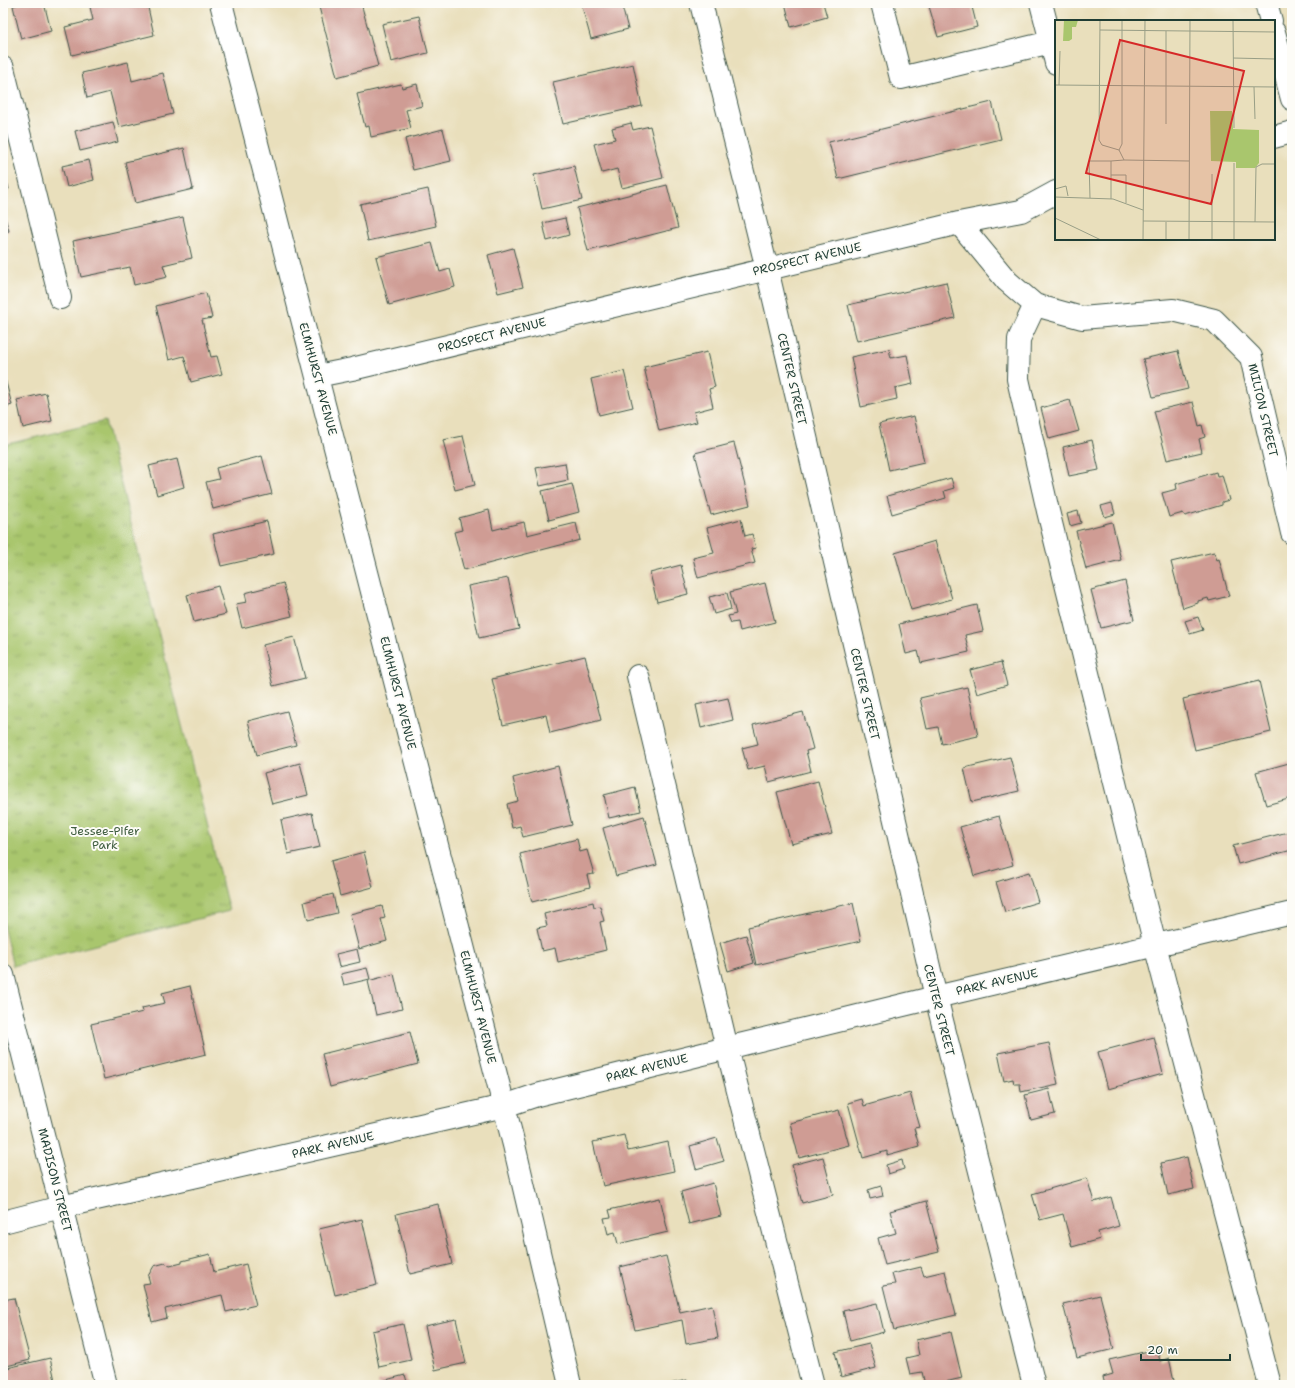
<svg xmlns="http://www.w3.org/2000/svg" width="1295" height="1388" font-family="'Shantell Sans',sans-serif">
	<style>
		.grass { fill: url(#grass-tufts); stroke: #648250 }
		.building { fill: #cf9c94 }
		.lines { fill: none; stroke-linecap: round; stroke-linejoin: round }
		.minor-casing { stroke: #3d5548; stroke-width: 24 }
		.minor { stroke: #fff; stroke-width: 22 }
		.labels { text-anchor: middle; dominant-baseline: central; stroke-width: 4; stroke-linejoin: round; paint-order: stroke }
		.street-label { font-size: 12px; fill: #1f3d34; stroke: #fdfcf7 }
		.park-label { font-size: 12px; fill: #425f42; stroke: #fdfcf7 }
		.inset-road { fill: none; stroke: #989e86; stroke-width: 1 }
		.view { fill: #d62828; fill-opacity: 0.15; stroke: #d62828; stroke-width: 2 }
		.inset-edge { fill: none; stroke: #1f3d34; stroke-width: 2 }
	</style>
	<defs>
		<pattern id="grass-tufts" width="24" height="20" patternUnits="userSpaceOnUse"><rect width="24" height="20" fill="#a9c66d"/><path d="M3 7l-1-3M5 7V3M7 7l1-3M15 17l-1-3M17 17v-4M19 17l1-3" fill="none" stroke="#89a25a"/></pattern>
	</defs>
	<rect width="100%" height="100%" fill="#fdfcf7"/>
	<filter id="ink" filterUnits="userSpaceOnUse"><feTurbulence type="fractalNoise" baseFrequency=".025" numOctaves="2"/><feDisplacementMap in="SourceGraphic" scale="8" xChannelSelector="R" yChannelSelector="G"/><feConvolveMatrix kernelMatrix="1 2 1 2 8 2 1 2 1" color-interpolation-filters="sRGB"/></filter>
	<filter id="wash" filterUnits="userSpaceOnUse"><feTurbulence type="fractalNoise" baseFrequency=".012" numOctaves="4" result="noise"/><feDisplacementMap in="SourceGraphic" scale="16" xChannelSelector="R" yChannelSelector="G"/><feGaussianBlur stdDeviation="0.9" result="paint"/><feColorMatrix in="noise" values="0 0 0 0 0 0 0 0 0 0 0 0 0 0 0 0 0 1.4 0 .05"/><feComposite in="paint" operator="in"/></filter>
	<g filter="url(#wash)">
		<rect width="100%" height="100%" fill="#e9dfbc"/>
		<!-- grass -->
		<path class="grass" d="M105 421 229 911 13 966 3 925V445Z"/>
		<g id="blocks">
			<!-- building -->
			<path class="building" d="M23 3H44L51 31 21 39 13 6Z
				M105 3H147L154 35 72 55 65 27 93 20 90 7Z
				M318 3H361L378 66 337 77Z
				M581 3H621L628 29 591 39Z
				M785 3H823L827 17 791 27Z
				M928 3H971L977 27 938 37Z
				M419 16 428 53 391 62 382 24Z
				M128 62 132 81 163 73 173 114 119 127 110 92 87 98 82 73Z
				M633 64 642 106 563 124 553 82Z
				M401 84 402 88 417 84 422 106 406 110 411 128 371 137 369 126 365 127 357 94Z
				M992 102 1001 139 838 179 829 142Z
				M113 122 118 142 80 151 75 131Z
				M631 123 633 130 650 126 663 178 622 188 617 169 602 173 594 144 615 139 612 128Z
				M443 129 451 161 413 170 405 139Z
				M184 148 193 189 135 203 125 162Z
				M89 160 94 180 67 187 62 166Z
				M574 166 582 200 542 209 534 175Z
				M3 167 9 189 3 191Z
				M667 185 678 228 588 251 577 208Z
				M428 189 436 226 368 241 360 204Z
				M3 211 9 231 3 233Z
				M183 217 192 258 163 265 167 277 134 285 130 267 81 277 73 241Z
				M565 218 569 235 547 241 543 223Z
				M432 243 440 272 450 269 455 287 389 305 376 257Z
				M513 248 523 287 498 293 488 255Z
				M946 282 955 318 857 341 848 305Z
				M206 293 212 318 202 320 211 357 217 356 222 374 191 382 184 356 169 360 156 306Z
				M889 349 891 358 907 355 913 384 895 388 897 399 861 407 851 357Z
				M1178 351 1188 389 1153 397 1143 359Z
				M707 352 715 387 709 389 713 407 694 412 697 422 659 431 644 367Z
				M3 371 12 405 3 408Z
				M624 371 633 407 599 415 591 379Z
				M46 393 52 421 23 428 17 400Z
				M1070 400 1079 431 1049 439 1041 408Z
				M1193 402 1199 426 1202 425 1205 437 1199 439 1202 452 1167 460 1154 411Z
				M914 416 924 462 889 470 879 424Z
				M463 436 475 485 455 490 443 440Z
				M1092 440 1099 470 1069 476 1063 447Z
				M734 443 750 505 711 515 695 453Z
				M262 456 272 494 213 509 206 482 219 479 216 468Z
				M177 459 184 487 157 495 149 466Z
				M565 463 568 480 540 486 536 468Z
				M1216 472 1217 476 1222 475 1229 500 1222 502V505L1185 516 1183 513 1169 517 1162 493 1177 489 1176 484Z
				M951 478 954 488 944 491 946 498 892 514 887 496Z
				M572 484 579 512 549 520 542 491Z
				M1112 503 1115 514 1105 517 1101 506Z
				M489 510 493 530 524 522 527 535 576 523 580 540 464 570 454 532 462 530 459 518Z
				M1078 511 1081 523 1070 526 1067 514Z
				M741 519 745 536 752 534 756 548 751 549 755 563 698 578 693 558 714 553 707 528Z
				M267 521 274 554 221 566 213 534Z
				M1112 522 1121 560 1086 569 1076 531Z
				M935 541 952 599 911 610 895 553Z
				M1214 552 1217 560 1219 559 1229 596 1209 601 1208 598 1198 601V603L1183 608 1171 562Z
				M681 565 688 594 657 602 650 573Z
				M508 578 519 629 479 638 468 586Z
				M1125 581 1134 620 1101 628 1091 590Z
				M283 583 292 616 242 628 236 604 247 602 245 593Z
				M765 583 775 622 740 631 738 622 731 623 728 616 736 614 730 592Z
				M218 586 226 614 194 622 187 595Z
				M727 593 731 609 714 614 709 597Z
				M977 605 983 631 965 635 969 652 921 663 918 651 906 654 899 624Z
				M1198 617 1203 630 1190 634 1185 621Z
				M294 637 305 678 273 686 263 645Z
				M585 656 601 720 550 733 546 715 503 725 492 679Z
				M1001 662 1007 685 977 694 970 670Z
				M1259 681 1271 732 1195 750 1183 699Z
				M967 687 978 736 942 744 938 727 927 729 920 698Z
				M728 698 733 720 701 728 696 705Z
				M287 711 296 745 257 755 248 721Z
				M803 712 813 749 806 751 811 771 769 782 765 766 748 770 742 748 758 744 753 725Z
				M1010 757 1019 791 972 802 964 768Z
				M300 763 308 795 272 804 264 773Z
				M1289 763 1292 774V798L1266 805 1256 772Z
				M558 766 572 825 523 837 520 826 512 828 507 804 518 801 513 778Z
				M818 781 832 834 791 844 777 792Z
				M635 787 641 811 609 818 604 795Z
				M312 813 320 847 288 854 281 820Z
				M644 816 657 865 616 876 603 828Z
				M999 816 1013 865 974 876 960 827Z
				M1288 832 1292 850 1238 864 1233 846Z
				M577 839 580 852 587 850 594 874 587 875 590 887 532 902 520 854Z
				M364 852 373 887 340 896 331 861Z
				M1029 872 1038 902 1005 912 996 882Z
				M333 894 337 913 308 920 304 902Z
				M593 902 594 907 600 906 604 921 600 922 606 950 558 962 555 948 542 951 537 928 547 926 544 914Z
				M853 903 861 941 756 965 748 927Z
				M382 906 385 918 381 919 387 941 359 949 350 914Z
				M746 935 754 963 728 971 720 943Z
				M357 949 360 962 339 967 336 954Z
				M367 968 370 979 344 985 341 974Z
				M394 974 402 1009 376 1015 368 981Z
				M190 986 206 1054 104 1079 91 1024 143 1012 142 1008 165 1003 162 993Z
				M410 1032 418 1064 330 1087 322 1054Z
				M1154 1037 1163 1074 1108 1089 1098 1052Z
				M1049 1043 1058 1084 1021 1092 1020 1084H1014L1013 1079 1004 1081 998 1053Z
				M1049 1089 1055 1114 1031 1120 1025 1095Z
				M910 1093 920 1127 914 1128 919 1146 887 1155V1151L863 1158 848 1103 862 1099 864 1106Z
				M839 1110 849 1145 799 1158 790 1123Z
				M624 1135 628 1151 668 1142 674 1171 603 1186 593 1142Z
				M717 1138 724 1161 696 1169 690 1146Z
				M823 1157 833 1195 802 1203 792 1165Z
				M1187 1157 1194 1189 1168 1195 1161 1163Z
				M902 1160 904 1169 888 1174 886 1165Z
				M1087 1178 1094 1202 1111 1197 1119 1226 1098 1232 1100 1239 1072 1247 1063 1214 1040 1220 1032 1194Z
				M713 1183 721 1216 689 1224 681 1192Z
				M881 1186 883 1196 870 1199 868 1190Z
				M660 1198 668 1232 618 1244 615 1232 608 1234 604 1218 611 1217 609 1210Z
				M926 1201 939 1252 885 1265 878 1238 896 1233 890 1211Z
				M438 1204 452 1264 410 1274 396 1214Z
				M362 1219 377 1285 335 1295 319 1229Z
				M210 1254 214 1272 246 1264 256 1305 226 1312 222 1295 165 1309 167 1318 152 1322 143 1284 150 1283 148 1276 154 1266 165 1263 170 1266 182 1263V1261Z
				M666 1256 680 1312 712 1305 718 1338 686 1344 682 1320 635 1330 620 1267Z
				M921 1267 924 1276 945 1271 956 1315 894 1330 883 1286 895 1284 892 1274Z
				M1100 1295 1114 1349 1077 1358 1063 1304Z
				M14 1298 30 1360 3 1367V1300Z
				M877 1303 884 1332 850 1341 843 1311Z
				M456 1319 466 1363 435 1370 425 1326Z
				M403 1324 411 1360 379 1367 372 1331Z
				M951 1332 962 1378 932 1385H925L922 1372 910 1374 906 1358 919 1355 916 1340Z
				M869 1344 876 1368 841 1377 835 1352Z
				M1157 1349 1160 1361 1169 1358 1175 1385H1105L1103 1377 1113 1374 1109 1360Z
				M50 1358 56 1385H3V1369Z
				M405 1375 408 1385H378V1382Z
				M687 1380 688 1385H669V1384Z"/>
		</g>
	</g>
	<g filter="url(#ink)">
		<use href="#blocks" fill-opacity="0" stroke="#3d5548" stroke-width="1"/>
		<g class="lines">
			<!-- minor casing -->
			<g class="minor-casing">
				<path id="minor" d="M221 3 514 1145 570 1385
					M701 3 767 269 936 997 1034 1385
					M882 3 901 78 1051 42 1056 63
					M1041 3 1051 42
					M1266 3 1271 21
					M1274 32 1292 99
					M3 68 60 298
					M1274 137 1292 132
					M959 223 1021 211 1056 192
					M1035 305 1019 339 1018 379 1048 511 1155 945 1270 1385
					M317 376 352 369 959 223 1007 281 1035 305 1082 318 1173 310 1214 320 1251 357 1292 533
					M638 676 727 1048 813 1385
					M3 975 106 1385
					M3 1222 61 1207 504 1106 537 1095 727 1048 936 997 1292 913"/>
			</g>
			<!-- minor -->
			<use href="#minor" class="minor"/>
		</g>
	</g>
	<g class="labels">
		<!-- street labels -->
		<g class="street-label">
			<text transform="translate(807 259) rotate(-13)">PROSPECT AVENUE</text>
			<text transform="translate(492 335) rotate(-14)">PROSPECT AVENUE</text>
			<text transform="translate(318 379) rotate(75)">ELMHURST AVENUE</text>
			<text transform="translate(792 379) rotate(77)">CENTER STREET</text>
			<text transform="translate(1263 410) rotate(77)">MILTON STREET</text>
			<text transform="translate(398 693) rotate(76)">ELMHURST AVENUE</text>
			<text transform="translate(865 694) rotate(77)">CENTER STREET</text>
			<text transform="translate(997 982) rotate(-13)">PARK AVENUE</text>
			<text transform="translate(478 1007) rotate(76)">ELMHURST AVENUE</text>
			<text transform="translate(939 1010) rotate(76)">CENTER STREET</text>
			<text transform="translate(647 1068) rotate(-14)">PARK AVENUE</text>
			<text transform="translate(333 1145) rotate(-13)">PARK AVENUE</text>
			<text transform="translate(55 1180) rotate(76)">MADISON STREET</text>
		</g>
		<!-- park labels -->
		<g class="park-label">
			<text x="105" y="831">Jessee-Pifer<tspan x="105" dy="14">Park</tspan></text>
		</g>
	</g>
	<!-- overview -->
	<g transform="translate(1055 20)">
		<rect width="220" height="220" fill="#e9dfbc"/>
		<path d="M9 0H23L21 7H17V19L14 21H8ZM155 91H177L178 109 204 110V143L200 148H181V142L156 141Z" fill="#a9c66d"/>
		<path class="inset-road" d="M45 0 44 120 47 125 64 130 69 140 134 141M178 0 179 108M45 10 220 12M178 38 220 39M0 65 220 67M4 65 5 31M199 67 200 99M111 104V11M64 130 67 124V0M69 140 56 141V155H71V183M179 143V220M157 154V220M56 155V179M0 169 11 166 13 176M0 177 58 179 88 190M35 178 34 141H56M0 198 46 220M88 201 220 202M200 202 201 147 207 144H220M88 220 90 0M111 220V202M134 220 135 0"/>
		<path class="view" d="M65 20 189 51 156 184 31 153Z"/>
		<rect width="220" height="220" class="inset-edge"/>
	</g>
	<!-- margin -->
	<rect width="1295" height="1388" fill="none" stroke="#fdfcf7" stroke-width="16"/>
	<!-- scale -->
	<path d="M1141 1354v6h89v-6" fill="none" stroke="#1f3d34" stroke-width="2"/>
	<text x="1147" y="1354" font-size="12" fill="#1f3d34" stroke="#fdfcf7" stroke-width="3" paint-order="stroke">20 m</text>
</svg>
